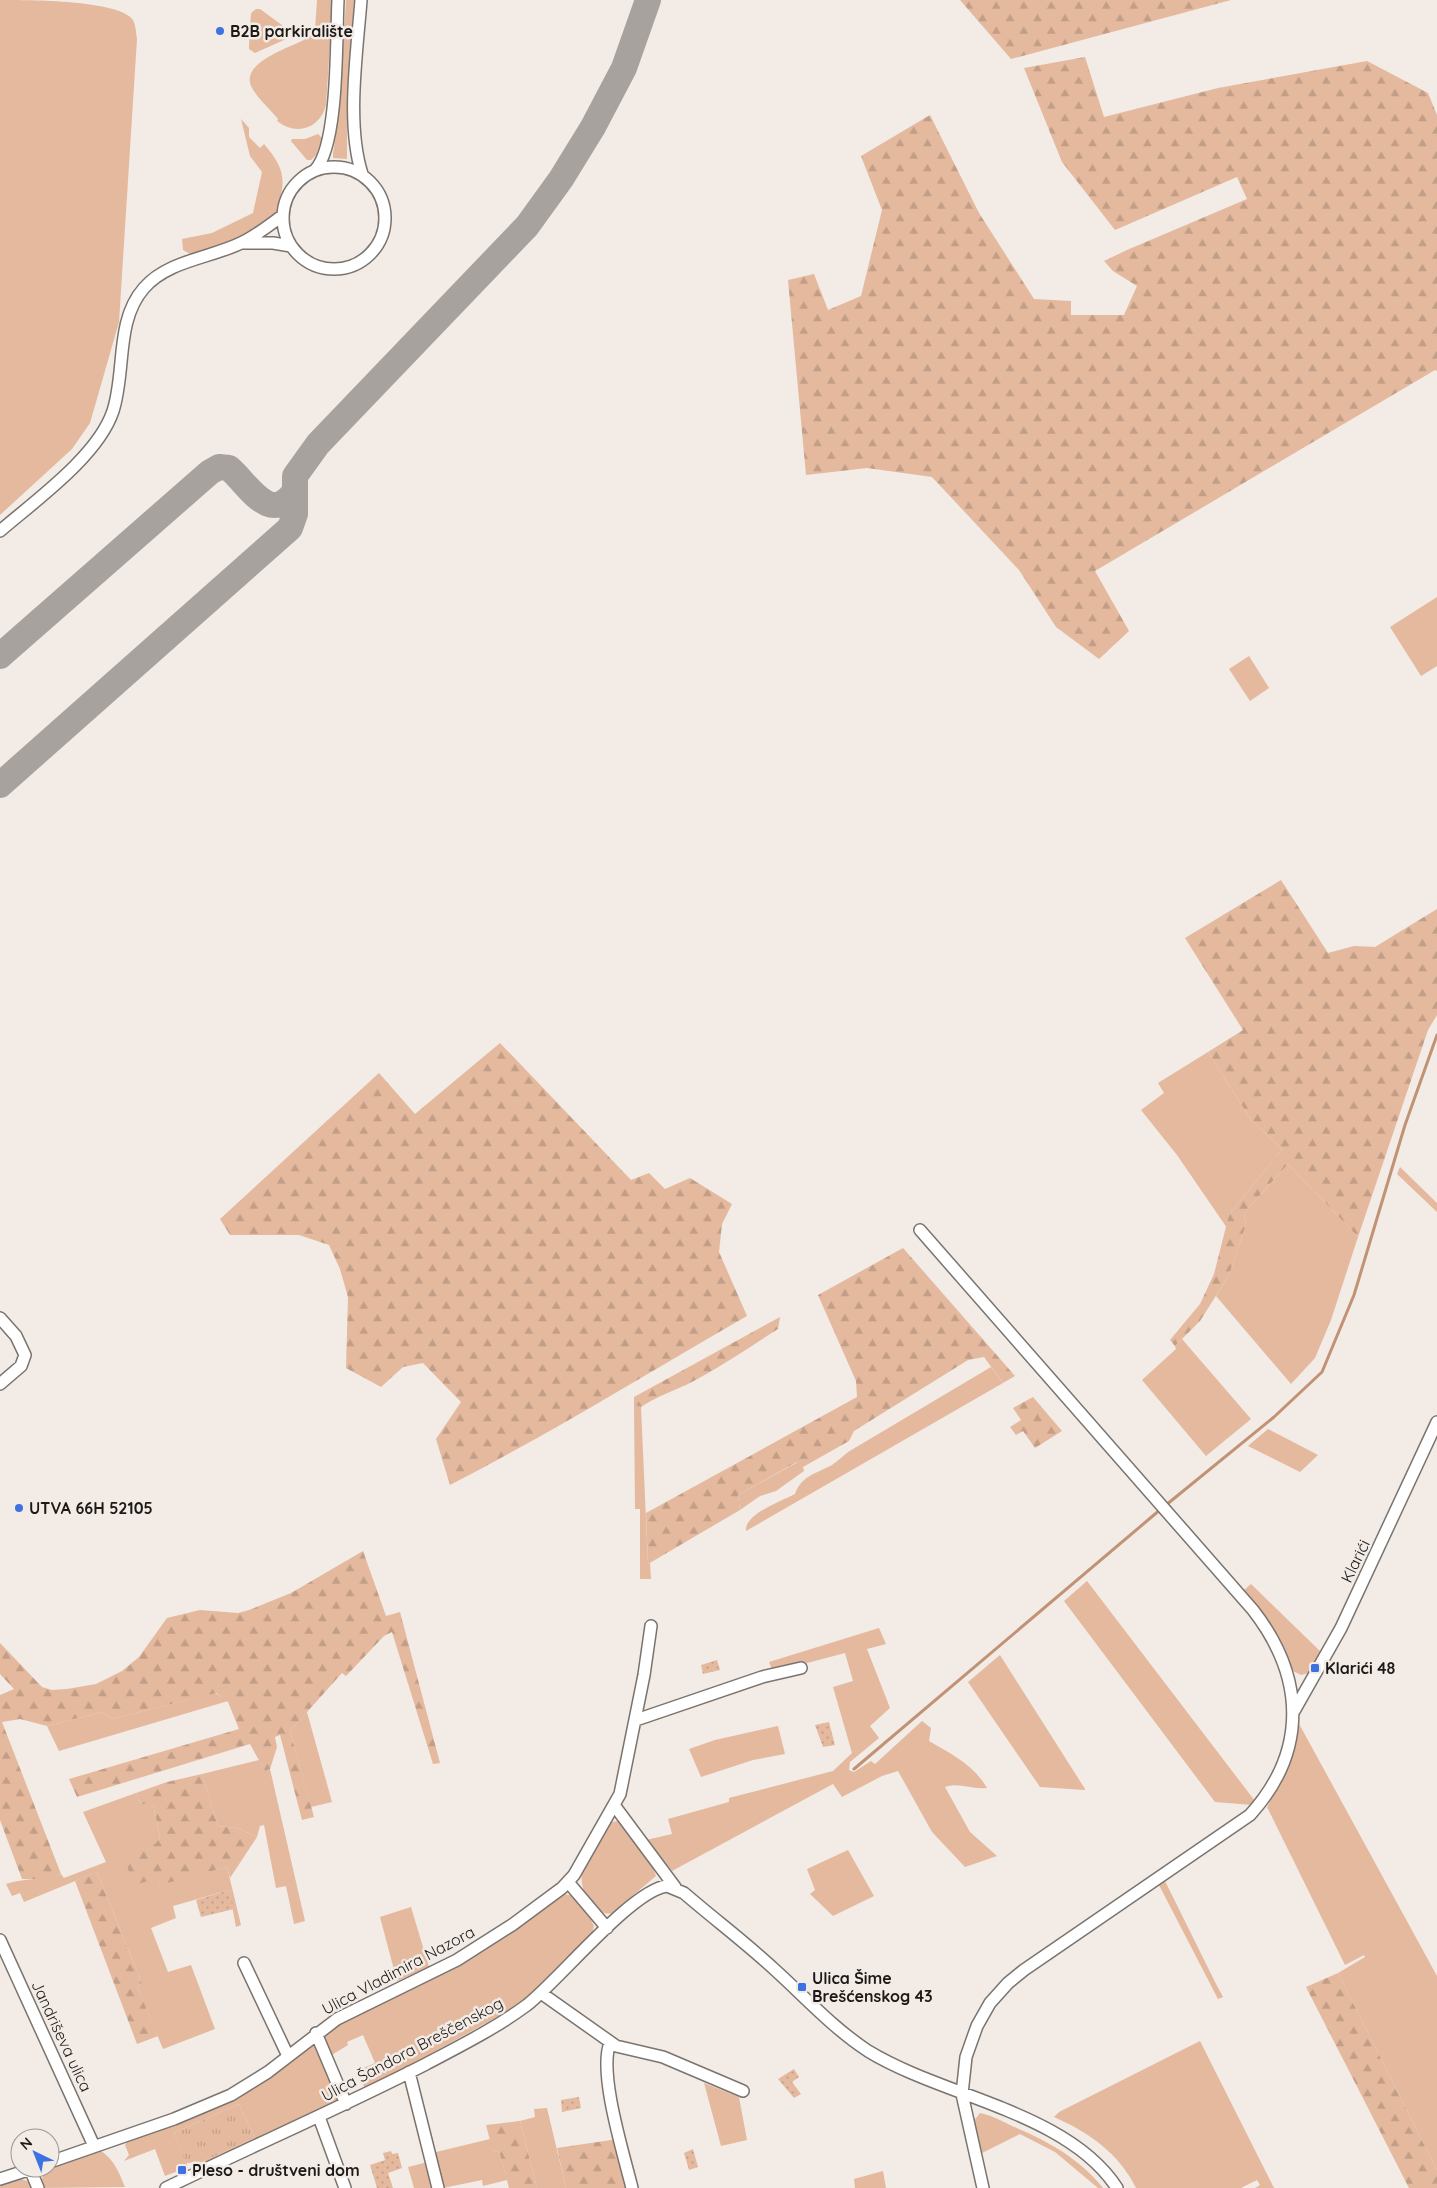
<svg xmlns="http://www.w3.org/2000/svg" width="1437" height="2188" font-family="Quicksand,sans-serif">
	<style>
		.grass { fill: #e4b99e }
		.forest { fill: url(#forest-firs) }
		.park { fill: url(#park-tufts) }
		.garden { fill: url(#garden-dots) }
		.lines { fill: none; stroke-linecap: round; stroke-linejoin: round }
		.stream { stroke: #c19274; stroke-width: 3 }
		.taxiway { stroke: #a7a29e; stroke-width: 26 }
		.minor-casing { stroke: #7a746f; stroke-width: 14 }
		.minor { stroke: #fff; stroke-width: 11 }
		.poi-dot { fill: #3e71e1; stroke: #f2ebe6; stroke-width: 2 }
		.labels { text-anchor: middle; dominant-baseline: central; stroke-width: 5; stroke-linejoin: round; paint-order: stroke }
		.poi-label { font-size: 16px; font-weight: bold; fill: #1c1917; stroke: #f2ebe6; text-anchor: start }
		.street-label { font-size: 16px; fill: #1c1917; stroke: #f2ebe6 }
	</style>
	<defs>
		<pattern id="forest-firs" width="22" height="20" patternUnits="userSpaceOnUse" patternTransform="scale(1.25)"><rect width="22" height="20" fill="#e4b99e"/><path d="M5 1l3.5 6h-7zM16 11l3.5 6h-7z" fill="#c39e87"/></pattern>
		<pattern id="park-tufts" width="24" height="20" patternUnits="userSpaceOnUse" patternTransform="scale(1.25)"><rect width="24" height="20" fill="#e4b99e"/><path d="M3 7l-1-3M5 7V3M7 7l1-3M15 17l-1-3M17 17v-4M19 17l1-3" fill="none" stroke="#c39e87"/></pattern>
		<pattern id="garden-dots" width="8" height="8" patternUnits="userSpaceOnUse" patternTransform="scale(1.25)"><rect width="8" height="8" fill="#e4b99e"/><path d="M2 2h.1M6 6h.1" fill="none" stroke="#c39e87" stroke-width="1.8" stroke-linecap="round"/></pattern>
	</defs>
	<rect width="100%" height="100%" fill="#f2ebe6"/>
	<!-- grass -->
	<path class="grass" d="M0 0C29 0 120 0 133 20 136 26 136 33 137 39L119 322 90 423 72 449 0 515Z
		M317 0H333L326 105C320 129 296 136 277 121L278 119C270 109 256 97 251 86 241 63 288 48 304 40L310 35 311 29H315Z
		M346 0H354L347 110V159L333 158V154L340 104Z
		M256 9H260L286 28 287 35 284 40 255 53 249 49V45L251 13Z
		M241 119 249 128V137L260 148 264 144C279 162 287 174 280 198 278 205 277 215 272 220 253 241 218 247 192 255L183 250 182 239 212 233 253 213 262 172 250 156Z
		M318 134 322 138 316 155 311 160H307L291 141 292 139H305Z
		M1437 597V666L1421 676 1390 627Z
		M1249 656 1269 688 1250 701 1229 669Z
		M1208 1052 1251 1120 1282 1149 1229 1215 1227 1228 1177 1155 1141 1110 1164 1093 1158 1083Z
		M1288 1164 1358 1237 1331 1320 1315 1358 1291 1384 1216 1296 1229 1275 1246 1225 1244 1213Z
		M1400 1167 1437 1203V1212L1397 1174Z
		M1182 1339 1251 1419 1206 1456 1142 1380 1176 1349 1175 1346Z
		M991 1367 1003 1383 746 1531C744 1514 782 1501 795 1494 801 1476 817 1473 832 1465 838 1461 843 1456 848 1452Z
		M634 1405 641 1407 648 1564 650 1563 651 1579H640V1509H635Z
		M1268 1429 1318 1455 1300 1472 1248 1446Z
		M798 1462 803 1467 804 1471 776 1491 760 1496 740 1510 738 1495Z
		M1087 1581 1255 1801 1252 1805 1215 1802 1064 1601Z
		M1251 1584 1322 1653 1309 1673 1301 1675 1293 1671 1276 1634 1243 1591Z
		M879 1628 886 1644 867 1649 890 1708 870 1726 879 1738 850 1762 849 1770 854 1772 871 1761 875 1764 922 1721 931 1728 929 1741C951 1754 973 1764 987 1788 972 1790 959 1782 945 1787L970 1832 997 1856 965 1867 932 1832 898 1771 882 1776 842 1797 833 1784 672 1871 665 1862 662 1863 646 1840 672 1834 668 1819 729 1802V1798L833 1771 852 1753 833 1687 853 1681 845 1653 773 1672 769 1662Z
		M1000 1655 1085 1789V1790L1040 1787 968 1682Z
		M215 1693 228 1701 59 1751 47 1726 102 1712 111 1719Z
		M307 1712 332 1802 311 1807 290 1731Z
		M1298 1722 1437 1976V2170L1338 1973 1365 1957 1364 1955 1345 1965 1267 1807 1288 1767Z
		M778 1726 785 1754 753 1760 701 1777 689 1749 715 1740Z
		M259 1760 265 1771 270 1769 305 1921 294 1924 286 1886 276 1888 264 1825 260 1826 257 1837 237 1828 218 1826 202 1774Z
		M136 1793 141 1804H153L160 1837 156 1843 160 1884 227 1867 241 1925 236 1927 229 1890 173 1906 176 1918 151 1928 168 1972 191 1965 215 2029 163 2049 137 1986 142 1983 97 1872 24 1902 20 1893 12 1896 6 1884C25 1878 43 1880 61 1874L64 1878 106 1862 83 1812Z
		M619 1821 655 1866 653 1868 656 1876 612 1913C601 1917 585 1899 583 1888 581 1881 581 1874 583 1867L610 1822Z
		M848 1850 874 1896 833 1916 810 1894 815 1890 807 1869Z
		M1165 1881 1215 1982 1223 1997 1218 1999 1159 1885Z
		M563 1894 575 1896 594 1918 591 1920 594 1926 591 1937 517 2006 365 2090 359 2070 375 2063 363 2035 347 2042 348 2045 330 2056 325 2037 329 2029Z
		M411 1907 429 1967 397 1981 380 1917Z
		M1200 2041 1274 2188H1255L1260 2185 1257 2180 1241 2188H1136C1119 2153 1088 2132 1054 2117L1059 2112Z
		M312 2045 316 2046 338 2098 335 2104 211 2162 193 2166 192 2163 202 2162 255 2138 239 2104 174 2133 188 2167 165 2176 155 2149 124 2161 129 2155 125 2145 130 2138 215 2107Z
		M704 2083 739 2097 747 2140 721 2146Z
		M547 2108 566 2188H537L520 2121 535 2117 534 2109Z
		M980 2113C991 2115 1002 2121 1012 2126 1048 2141 1079 2158 1103 2188H1098L1055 2152 1020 2134 980 2154 973 2122Z
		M490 2139 493 2152 499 2151 507 2180 483 2186 482 2180 443 2188 432 2153Z
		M98 2149C114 2159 118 2170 125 2187L41 2188C39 2161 78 2156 98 2149Z
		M428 2162 435 2188H414L408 2167Z
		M883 2171 886 2188H855L854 2179Z"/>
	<!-- forest -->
	<path class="forest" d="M960 0H1231L1011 59Z
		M1085 57 1104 117 1218 88 1367 61 1428 93 1437 115V371L1435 370 1095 571 1129 631 1099 659 1056 627 1019 570 932 477 867 468 806 475 788 280 814 274 828 310 861 296 882 210 861 156 930 115 979 213 1034 299 1071 301V315H1124L1137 286 1113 271 1104 261 1127 250 1247 199 1237 177 1115 230 1062 162 1024 68Z
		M1281 880 1328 953 1354 946 1375 947 1437 909V1015L1428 1030 1358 1237 1288 1164 1244 1213 1246 1225 1229 1275 1200 1321 1175 1346 1170 1340 1200 1304 1214 1274 1229 1215 1282 1149 1251 1120 1208 1052 1243 1030 1185 938Z
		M500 1043 631 1180 649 1173 665 1189 690 1178 732 1204 722 1224 719 1252 747 1316C648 1373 551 1433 450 1485L436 1439 461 1402 423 1363 403 1367 381 1387 346 1368 348 1297 340 1269 329 1245 299 1235H230L220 1219 379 1073 415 1114Z
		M903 1248 1015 1376 1003 1383 984 1357 968 1360 854 1431 849 1441 803 1467 797 1462 738 1495 740 1510 648 1564 646 1513 857 1397 856 1381 818 1295Z
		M780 1317 778 1329C748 1348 718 1369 686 1385 670 1392 656 1397 641 1407L634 1405V1397Z
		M1033 1397 1062 1431 1035 1448 1023 1431 1016 1435 1010 1427 1021 1420 1013 1408Z
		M363 1551 386 1616 400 1612 440 1763 433 1764 392 1632 384 1636 346 1676 342 1673 290 1731 314 1817 302 1820 280 1735 275 1737 277 1747 270 1769 265 1771 250 1744 77 1797 69 1779 239 1729 228 1702 216 1693 111 1719 102 1712 47 1726 20 1719 2 1722 61 1874 45 1879H22L0 1820V1695L14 1689 0 1674V1643L42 1687 52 1690 67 1689 96 1684 122 1671 139 1657 167 1618 200 1610 238 1613 249 1610 291 1593Z
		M202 1774 218 1826 237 1828 257 1837 230 1878 227 1867 160 1885 159 1878 134 1885 123 1856 156 1843 160 1837 153 1804H141L136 1793 167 1782Z
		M97 1872 142 1983 137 1986 158 2036 137 2044 75 1881Z
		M1338 1973 1437 2170V2188H1409L1306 1987Z
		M520 2121 537 2188H509L499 2151 493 2152 486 2125Z
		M618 2139 629 2188H566L557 2148Z"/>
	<!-- park -->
	<path class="park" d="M239 2104 255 2138 202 2162 186 2163 174 2133Z
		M18 2178 27 2181 34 2188H0V2182Z"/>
	<!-- garden -->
	<path class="garden" d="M717 1660 720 1670 703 1674 701 1665Z
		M829 1722 835 1745 823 1747 815 1725Z
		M229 1890 234 1909 201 1917 196 1900Z
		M794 2069 799 2077 792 2082 801 2094 794 2098 778 2079Z
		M579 2097 581 2108 562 2112 561 2100Z
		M693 2149 698 2167 689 2170 684 2153Z
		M391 2151 392 2154 398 2153 402 2168 388 2173 393 2188H377L370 2165 385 2160 383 2153Z"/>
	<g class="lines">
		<!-- stream -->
		<path class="stream" d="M1166 1505 1274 1417 1322 1372 1354 1295 1405 1125 1437 1035
			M854 1769 1161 1509"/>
		<!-- taxiway -->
		<path class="taxiway" d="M0 656 210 472 219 467 229 468C248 484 270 527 295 491
			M0 785 290 528 295 514V476L318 444 527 226 561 179 593 127 624 68 648 0"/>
		<!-- minor casing -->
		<g class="minor-casing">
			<path id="minor" d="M361 0C357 53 346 124 362 174
				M283 218a51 51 0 1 1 102 0a51 51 0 1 1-102 0Z
				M315 170C339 145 336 37 338 0
				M243 243H273L291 246
				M0 531C36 500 98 456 113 411 126 371 115 321 144 288 168 260 212 258 243 242 257 235 270 225 283 215
				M920 1230 1253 1610C1305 1677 1308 1751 1250 1815L1024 1970 1008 1983 990 2003 977 2026 966 2057 962 2094 983 2188
				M0 1318 16 1336 25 1355 21 1366 0 1384
				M1294 1711 1341 1628 1437 1422
				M636 1720 762 1677 801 1668
				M614 1805 675 1887
				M568 1882 607 1928
				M0 1940 94 2146
				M244 1963 288 2056
				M541 1993 616 2046 663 2057 743 2091
				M316 2033 346 2104
				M610 2043C598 2073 624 2155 632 2188
				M409 2072 438 2188
				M319 2117 345 2188
				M50 2162 174 2119 231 2095 268 2072 337 2019 457 1960 512 1925 562 1888 574 1875 620 1794 644 1675 651 1626
				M30 2169 38 2188
				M0 2179 34 2168
				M166 2188C252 2146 340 2108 426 2064 460 2046 496 2028 527 2005 560 1979 632 1890 667 1886L684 1893C714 1919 745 1942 774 1969 805 1997 833 2028 868 2051 943 2097 1068 2112 1117 2188"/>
		</g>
		<!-- minor -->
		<use href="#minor" class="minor"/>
	</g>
	<!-- markers -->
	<g class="poi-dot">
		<circle cx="220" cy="31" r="5"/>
		<circle cx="19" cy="1508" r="5"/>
		<rect x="1310" y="1663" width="10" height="10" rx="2.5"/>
		<rect x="797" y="1982" width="10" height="10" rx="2.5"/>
		<rect x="177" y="2165" width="10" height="10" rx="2.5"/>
	</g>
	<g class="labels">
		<!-- poi labels -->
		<g class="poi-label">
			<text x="230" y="31">B2B parkiralište</text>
			<text x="29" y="1508">UTVA 66H 52105</text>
			<text x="1325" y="1668">Klarići 48</text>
			<text x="812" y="1978">Ulica Šime<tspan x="812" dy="18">Brešćenskog 43</tspan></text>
			<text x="192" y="2170">Pleso - društveni dom</text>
		</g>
		<!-- street labels -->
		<g class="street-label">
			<text transform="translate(1355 1561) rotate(-64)">Klarići</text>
			<text transform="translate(398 1970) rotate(-28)">Ulica Vladimira Nazora</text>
			<text transform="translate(62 2036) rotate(65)">Jandriševa ulica</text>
			<text transform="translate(412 2049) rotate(-28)">Ulica Šandora Breščenskog</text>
		</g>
	</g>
	<!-- north arrow -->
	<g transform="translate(35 2153) rotate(317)"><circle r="24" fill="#f2ebe6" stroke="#9c9793"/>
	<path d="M0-4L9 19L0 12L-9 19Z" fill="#3e71e1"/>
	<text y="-8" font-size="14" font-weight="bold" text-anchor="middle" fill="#1c1917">N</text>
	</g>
</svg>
